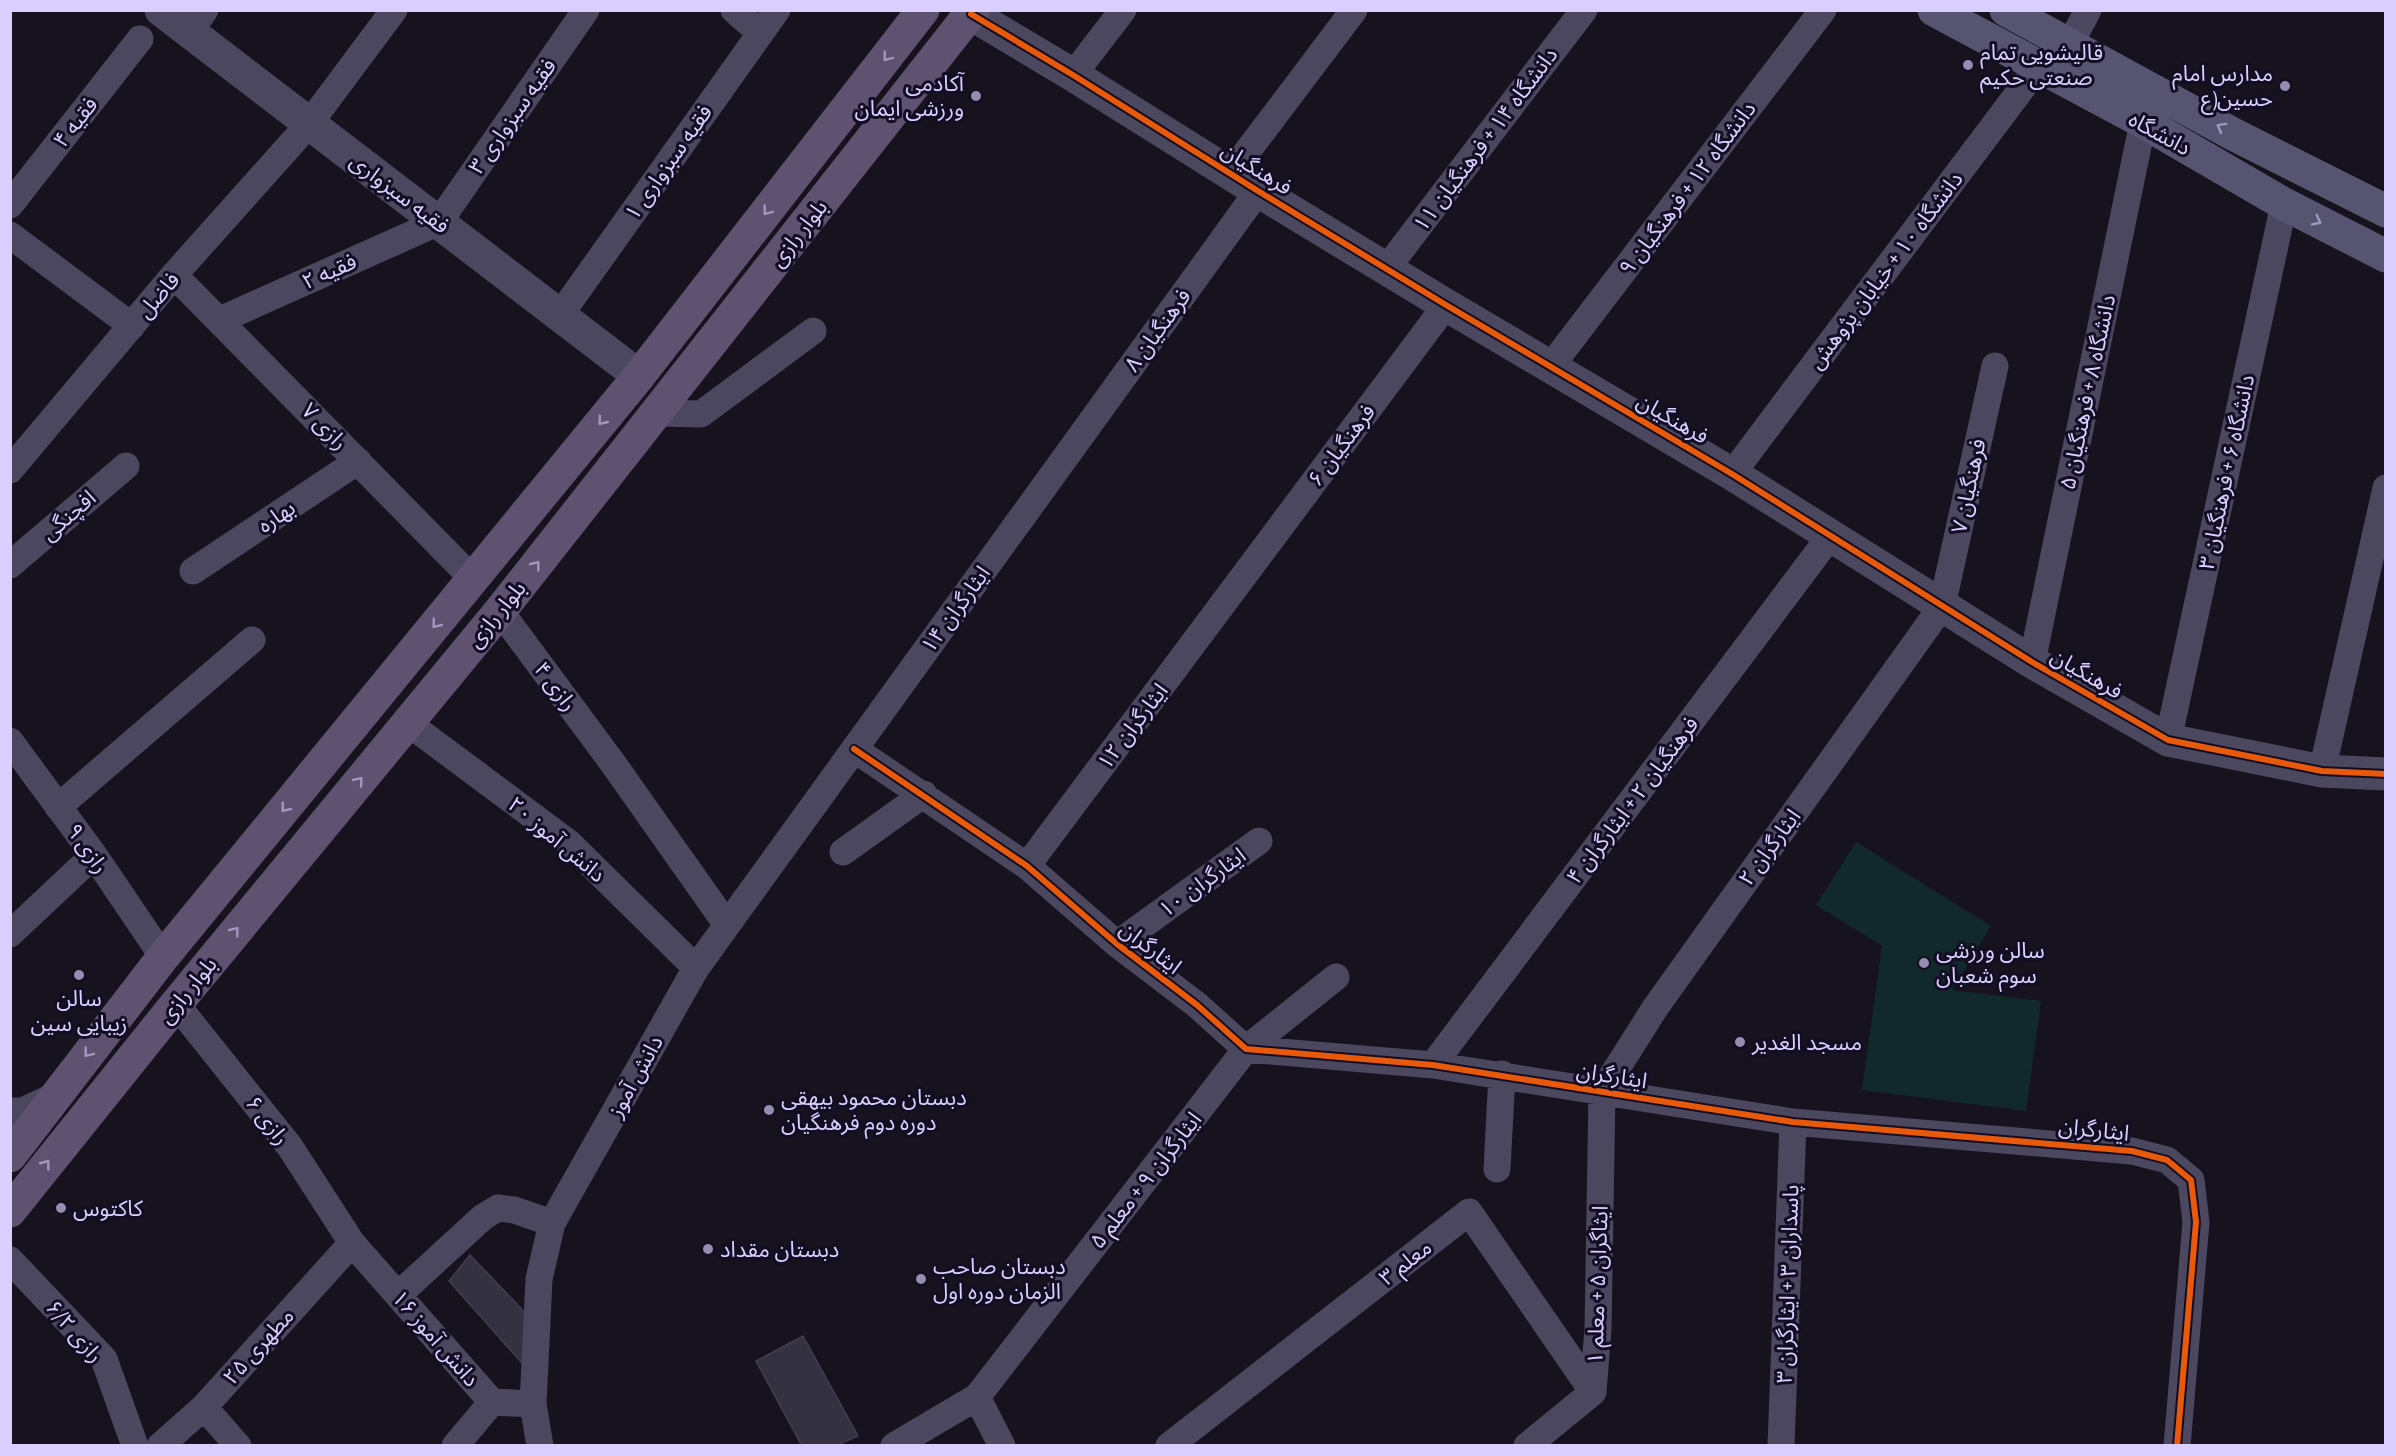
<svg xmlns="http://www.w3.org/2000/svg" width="2396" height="1456" font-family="'PT Sans Narrow','Noto Sans Arabic',sans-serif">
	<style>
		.green { fill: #12292b }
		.building { fill: #343141; stroke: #433d52; stroke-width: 1.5 }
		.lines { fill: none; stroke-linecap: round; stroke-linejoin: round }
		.minor { stroke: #4b475f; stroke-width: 27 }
		.tertiary { stroke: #4b475f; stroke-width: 33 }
		.secondary { stroke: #575472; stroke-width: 33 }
		.primary { stroke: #5f5170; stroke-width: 33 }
		.cycleway-casing { stroke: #130e23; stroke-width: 10 }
		.cycleway { stroke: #e8590c; stroke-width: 6 }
		.oneway { stroke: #a297bf }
		.oneway2 { stroke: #9e98c0 }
		.poi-dot { fill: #958eb0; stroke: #130e23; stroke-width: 2 }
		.labels { text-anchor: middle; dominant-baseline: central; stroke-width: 6; stroke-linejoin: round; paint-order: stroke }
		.poi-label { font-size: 22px; fill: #d9d0ff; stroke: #130e23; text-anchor: start }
		.street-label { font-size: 22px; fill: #d9d0ff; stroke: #130e23 }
	</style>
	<rect width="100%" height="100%" fill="#16131e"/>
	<!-- green -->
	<path class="green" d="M1856 842 1991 926 1952 990 2041 1001 2026 1111 1862 1090 1882 946 1816 905Z"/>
	<!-- building -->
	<path class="building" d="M470 1255 535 1323 537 1380 449 1281Z
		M803 1336 858 1436 835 1446H802L756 1361Z"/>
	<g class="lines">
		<!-- minor -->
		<path class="minor" d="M734 10 760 33
			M189 32 205 10
			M2069 46 2088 10
			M1073 75 1123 10
			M1231 173 1354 10
			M10 205 140 39
			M10 235 132 326
			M1387 268 1584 10
			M174 275 473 579
			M560 315 777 10
			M220 320 439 222 586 10
			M1551 366 1823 10
			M655 413 701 414 813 331
			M10 470 174 275 309 124 394 10
			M1732 474 2038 67
			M10 565 126 466
			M193 571 358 461
			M500 611 612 762 727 925
			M2032 662 2143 122
			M408 723 569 843 696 968
			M2168 740 2284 204
			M10 741 94 855 163 957
			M854 749 1027 866 1117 944 1197 1005 1246 1049 1433 1065 1793 1122 2132 1151 2167 1160 2191 1180 2196 1222 2177 1446
			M2322 771 2386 488
			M58 807 252 640
			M843 852 924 794
			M1027 866 1446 305
			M10 934 94 855
			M1117 944 1259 841
			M176 1004 290 1147 352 1243 492 1402 533 1404
			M1433 1065 1831 535
			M1497 1169 1502 1074
			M10 1260 104 1359 135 1446
			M398 1295 483 1217 498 1208 514 1210 552 1223
			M977 1397 1002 1446
			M204 1407 238 1446
			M160 1446 204 1407 352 1243
			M455 1446 492 1402
			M540 1446 533 1404 539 1279 552 1223 696 968 1258 191
			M894 1446 977 1397 1246 1049 1336 977
			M1169 1446 1469 1212 1593 1392
			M1527 1446 1593 1392 1598 1329 1602 1092 1655 1008 1942 606 1995 366
			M1781 1446 1793 1122"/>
		<!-- tertiary -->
		<path class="tertiary" d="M161 10 639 376
			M971 14 1073 75 1258 191 1446 305 1732 474 2032 662 2168 740 2322 771 2386 774
			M10 1114H23L51 1101"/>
		<!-- secondary -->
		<path class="secondary" d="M1934 10 2143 122 2284 204 2386 256
			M2006 10 2231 133 2386 211"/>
		<!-- primary -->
		<path class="primary" d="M10 1156 163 957 639 376 923 10
			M10 1211 176 1004 500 611 973 10"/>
		<!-- cycleway casing -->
		<g class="cycleway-casing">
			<path id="cycleway" d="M971 14 1073 75 1258 191 1446 305 1732 474 2032 662 2168 740 2322 771 2386 774
				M854 749 1027 866 1117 944 1197 1005 1246 1049 1433 1065 1793 1122 2132 1151 2167 1160 2191 1180 2196 1222 2177 1446"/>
		</g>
		<!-- cycleway -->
		<use href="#cycleway" class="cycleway"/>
	</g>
	<!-- one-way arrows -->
	<defs><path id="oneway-chevron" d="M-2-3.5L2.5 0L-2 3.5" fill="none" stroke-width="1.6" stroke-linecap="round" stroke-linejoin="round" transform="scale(1.5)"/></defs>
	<g class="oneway">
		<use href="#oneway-chevron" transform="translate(887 57) rotate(128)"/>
		<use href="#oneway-chevron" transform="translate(767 211) rotate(128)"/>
		<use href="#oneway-chevron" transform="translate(602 421) rotate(129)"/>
		<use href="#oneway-chevron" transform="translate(536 565) rotate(-52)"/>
		<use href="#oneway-chevron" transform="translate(436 624) rotate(129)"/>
		<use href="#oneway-chevron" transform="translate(359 781) rotate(-50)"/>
		<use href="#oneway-chevron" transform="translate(285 808) rotate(129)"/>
		<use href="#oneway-chevron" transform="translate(235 931) rotate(-51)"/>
		<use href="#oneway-chevron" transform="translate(88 1053) rotate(128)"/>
		<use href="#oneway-chevron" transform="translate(46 1164) rotate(-53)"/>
	</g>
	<g class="oneway2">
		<use href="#oneway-chevron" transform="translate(2221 127) rotate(-151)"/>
		<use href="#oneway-chevron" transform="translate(2317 221) rotate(27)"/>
	</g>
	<!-- markers -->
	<g class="poi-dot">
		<circle cx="1968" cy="65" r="6"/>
		<circle cx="2285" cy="86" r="6"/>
		<circle cx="976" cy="96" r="6"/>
		<circle cx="1924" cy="963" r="6"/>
		<circle cx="79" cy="975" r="6"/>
		<circle cx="1740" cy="1042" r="6"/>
		<circle cx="769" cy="1110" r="6"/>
		<circle cx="61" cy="1208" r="6"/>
		<circle cx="708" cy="1249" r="6"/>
		<circle cx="921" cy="1279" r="6"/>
	</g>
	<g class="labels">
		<!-- poi labels -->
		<g class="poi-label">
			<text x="1980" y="52">قالیشویی تمام<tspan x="1980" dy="25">صنعتی حکیم</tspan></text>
			<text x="2273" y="73" text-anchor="end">مدارس امام<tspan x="2273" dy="25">حسین(ع</tspan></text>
			<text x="964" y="83" text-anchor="end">آکادمی<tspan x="964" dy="25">ورزشی ایمان</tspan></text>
			<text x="1936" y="950">سالن ورزشی<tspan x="1936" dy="25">سوم شعبان</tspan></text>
			<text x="79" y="998" text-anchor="middle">سالن<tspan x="79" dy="25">زیبایی سین</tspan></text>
			<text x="1752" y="1042">مسجد الغدیر</text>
			<text x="781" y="1097">دبستان محمود بیهقی<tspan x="781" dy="25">دوره دوم فرهنگیان</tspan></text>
			<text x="73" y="1208">کاکتوس</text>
			<text x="720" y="1249">دبستان مقداد</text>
			<text x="933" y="1266">دبستان صاحب<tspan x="933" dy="25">الزمان دوره اول</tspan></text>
		</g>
		<!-- street labels -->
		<g class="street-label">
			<text transform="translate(512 116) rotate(-55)">فقیه سبزواری ۳</text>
			<text transform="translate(75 122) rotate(-52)">فقیه ۴</text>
			<text transform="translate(2160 133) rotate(29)">دانشگاه</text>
			<text transform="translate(1485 139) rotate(-53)">دانشگاه ۱۴ + فرهنگیان ۱۱</text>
			<text transform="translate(668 162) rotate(-55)">فقیه سبزواری ۱</text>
			<text transform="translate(1257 168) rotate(32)">فرهنگیان</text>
			<text transform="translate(1687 188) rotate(-53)">دانشگاه ۱۲ + فرهنگیان ۹</text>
			<text transform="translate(400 193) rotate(37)">فقیه سبزواری</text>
			<text transform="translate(798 233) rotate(-52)">بلوار رازی</text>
			<text transform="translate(1885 270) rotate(-53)">دانشگاه ۱۰ + خیابان پژوهش</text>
			<text transform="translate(329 271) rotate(-24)">فقیه ۲</text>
			<text transform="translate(158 295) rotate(-50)">فاضل</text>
			<text transform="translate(1157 330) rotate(-54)">فرهنگیان ۸</text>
			<text transform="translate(2087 392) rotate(-78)">دانشگاه ۸ + فرهنگیان ۵</text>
			<text transform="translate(1673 418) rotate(30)">فرهنگیان</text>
			<text transform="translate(325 426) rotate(46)">رازی ۷</text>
			<text transform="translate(1341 445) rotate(-53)">فرهنگیان ۶</text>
			<text transform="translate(2226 472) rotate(-78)">دانشگاه ۶ + فرهنگیان ۳</text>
			<text transform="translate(1968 486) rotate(-78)">فرهنگیان ۷</text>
			<text transform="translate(68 515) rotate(-41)">افچنگی</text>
			<text transform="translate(276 516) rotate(-34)">بهاره</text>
			<text transform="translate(955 609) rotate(-54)">ایثارگران ۱۴</text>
			<text transform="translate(496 614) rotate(-51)">بلوار رازی</text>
			<text transform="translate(2087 673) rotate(30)">فرهنگیان</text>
			<text transform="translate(556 686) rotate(53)">رازی ۴</text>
			<text transform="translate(1132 726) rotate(-53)">ایثارگران ۱۲</text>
			<text transform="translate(1632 800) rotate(-53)">فرهنگیان ۲ + ایثارگران ۴</text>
			<text transform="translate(557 839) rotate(40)">دانش آموز ۲۰</text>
			<text transform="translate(1769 847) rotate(-54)">ایثارگران ۲</text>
			<text transform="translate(88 848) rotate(55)">رازی ۹</text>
			<text transform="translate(1202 882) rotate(-36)">ایثارگران ۱۰</text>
			<text transform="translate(1151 947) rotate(38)">ایثارگران</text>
			<text transform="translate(187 990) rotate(-51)">بلوار رازی</text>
			<text transform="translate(1612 1075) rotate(9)">ایثارگران</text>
			<text transform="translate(635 1076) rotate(-61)">دانش آموز</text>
			<text transform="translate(268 1120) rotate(52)">رازی ۶</text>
			<text transform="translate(2094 1129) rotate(6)">ایثارگران</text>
			<text transform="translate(1145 1180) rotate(-52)">ایثارگران ۹ + معلم ۵</text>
			<text transform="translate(1405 1262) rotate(-38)">معلم ۳</text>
			<text transform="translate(1787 1284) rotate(-88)">پاسداران ۳ + ایثارگران ۳</text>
			<text transform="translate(1597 1285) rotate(-88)">ایثاگران ۵ + معلم ۱</text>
			<text transform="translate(75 1331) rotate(49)">رازی ۶/۲</text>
			<text transform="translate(436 1338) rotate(49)">دانش آموز ۱۶</text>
			<text transform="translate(258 1346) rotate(-48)">مطهری ۲۵</text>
		</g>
	</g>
	<!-- border -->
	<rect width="2396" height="1456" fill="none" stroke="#d9d0ff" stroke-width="24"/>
</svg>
